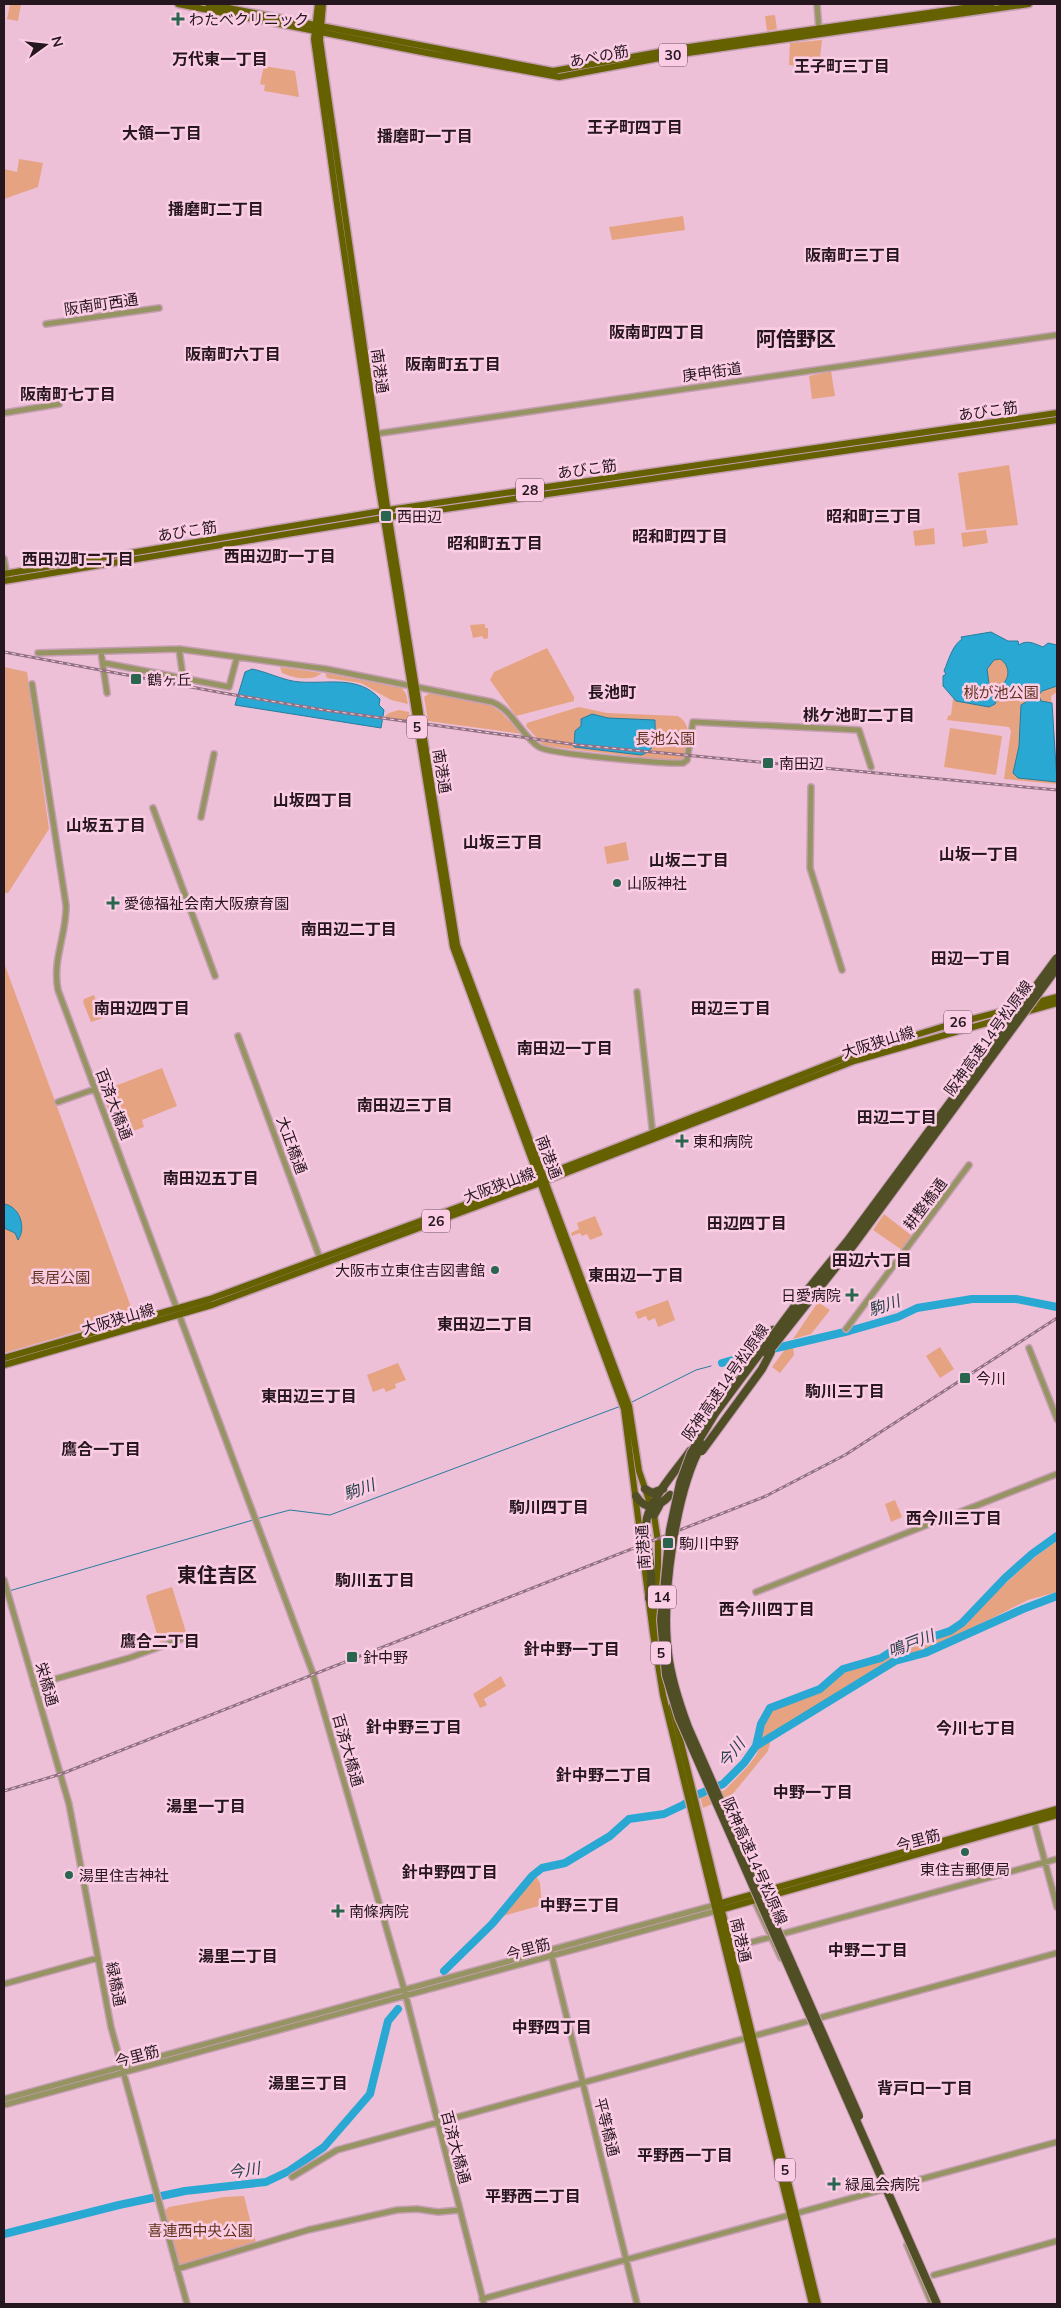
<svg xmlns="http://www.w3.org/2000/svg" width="1061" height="2308" font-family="Mulish,'Noto Sans JP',sans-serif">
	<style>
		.green { fill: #e6a382 }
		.water { fill: #29a8d3; stroke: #287c9d; fill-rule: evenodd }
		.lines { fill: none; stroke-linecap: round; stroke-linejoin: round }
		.stream { stroke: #287c9d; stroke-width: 1 }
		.river { stroke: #29a8d3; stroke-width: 8 }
		.minor-casing { stroke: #c59eb2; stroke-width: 8 }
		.major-casing { stroke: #c59eb2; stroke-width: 9 }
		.highway-casing { stroke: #c59eb2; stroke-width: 10 }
		.minor { stroke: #969463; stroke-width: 5 }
		.major { stroke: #666100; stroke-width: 6 }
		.highway { stroke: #504e25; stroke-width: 8 }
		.rail-casing { stroke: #927282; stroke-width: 3 }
		.rail { stroke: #facde4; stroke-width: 1; stroke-dasharray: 4; stroke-linecap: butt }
		.highway-bridge-casing { stroke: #c59eb2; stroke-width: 10; stroke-linecap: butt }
		.highway-bridge { stroke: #504e25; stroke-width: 8 }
		.poi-dot { fill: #2a654f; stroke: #facde4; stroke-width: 2 }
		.labels { text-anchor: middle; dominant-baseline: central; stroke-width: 5; stroke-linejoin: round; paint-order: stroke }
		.shield { fill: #facde4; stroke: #664d59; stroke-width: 1 }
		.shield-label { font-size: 14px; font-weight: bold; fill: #26161e }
		.poi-label { font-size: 15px; fill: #26161e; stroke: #facde4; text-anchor: start }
		.street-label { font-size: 15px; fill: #26161e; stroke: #facde4 }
		.park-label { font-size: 15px; fill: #61341e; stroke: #facde4 }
		.neighbourhood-label { font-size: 16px; font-weight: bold; fill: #26161e; stroke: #facde4 }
		.water-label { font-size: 16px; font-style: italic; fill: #28424d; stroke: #facde4 }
		.district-label { font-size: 20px; font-weight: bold; fill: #26161e; stroke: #facde4 }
	</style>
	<rect width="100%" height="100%" fill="#edc0d7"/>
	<!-- green -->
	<path class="green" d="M10 4H21L18 21 7 19Z
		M775 15 777 29 767 31 765 16Z
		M822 40 819 68 789 65 790 43Z
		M264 66 295 71 299 97 264 91 265 85 260 84Z
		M19 159 43 163 38 187 4 199V169L17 172Z
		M683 216 685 230 612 240 609 227Z
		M831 371 835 396 812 399 809 376Z
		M1009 465 1018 525 966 530 958 473Z
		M934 528 935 544 915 546 913 531Z
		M986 530 988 543 963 547 961 533Z
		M485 624V628H488V638L484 639 482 636 473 638 470 625Z
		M547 648 574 697V701L516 716 490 680 494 672Z
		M996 652 1057 671V692L1051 696 1055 765 1057 767V784L1004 779 1011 731 1009 727 947 720 948 716 951 715 953 699 960 688Z
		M4 667 27 672 49 829 8 893H4Z
		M280 667 322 673C311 682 294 678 282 673Z
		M325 673 402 688 406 694 408 704 391 700 361 683 327 678Z
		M430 693 492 706 502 713 522 734 428 721 424 697Z
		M579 707 607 713 678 716C694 726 688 745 683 759L663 760 544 746 526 726 527 723Z
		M399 710 409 712 410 721 383 718 389 713Z
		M950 728 1002 736 996 775 944 767Z
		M626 842 629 860 607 864 604 847Z
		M4 963 134 1315 4 1353Z
		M94 995 103 1018 91 1022 83 1002 84 999Z
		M162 1068 177 1106 142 1120 144 1127 117 1137 102 1091Z
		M884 1214 912 1236 902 1250 873 1230Z
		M595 1216 603 1235 590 1240 587 1234 582 1236 580 1233 572 1236 571 1233 579 1229 577 1223Z
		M668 1300 675 1320 658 1327 655 1318 648 1321 646 1316 638 1319 635 1312Z
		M818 1302 830 1310 811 1334 793 1339Z
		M793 1346 794 1355 780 1373 772 1367 786 1348Z
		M940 1347 954 1369 940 1378 926 1356Z
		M398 1363 406 1380 395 1384 396 1388 386 1392 384 1388 373 1392 367 1375Z
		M895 1500 902 1517 891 1522 885 1504Z
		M1057 1541V1592L1028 1600 949 1640 880 1668 770 1735 771 1739 768 1751 731 1796 703 1808 700 1796H709L725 1790 748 1766 757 1754 767 1717 776 1707 811 1696 827 1687 849 1669 883 1660 899 1650 956 1629 1030 1561Z
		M172 1587 186 1632 185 1634 162 1642 159 1641 146 1597 147 1595Z
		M501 1676 506 1686 484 1699 487 1705 480 1708 473 1694Z
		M536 1876 540 1883 542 1905 503 1916Z
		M244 2196 256 2243 180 2266 165 2210 169 2207 224 2197Z"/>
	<!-- water -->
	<path class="water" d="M991 632 1008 641H1018L1019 645C1027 639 1035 644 1043 647L1048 643 1057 645V686L1042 691 1039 695 1041 701 1052 703 1057 782 1018 778 1013 773 1019 746 1021 705 1029 700 1027 693 1006 689 999 695 995 704 989 707 956 701 943 686V676L946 674 944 671C949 659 952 646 962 639L961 637ZM1000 659C1015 668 1007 692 989 684L987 669 994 660Z
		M252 669C268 672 284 681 300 682 328 684 359 675 380 699L379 705 384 710 381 728 235 705 245 672Z
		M592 714 608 718 655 720C655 735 658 750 641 755L574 747 575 731 581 726V719Z
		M4 1204C19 1206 27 1227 18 1240L15 1233 4 1228Z"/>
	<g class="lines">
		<!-- stream -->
		<path class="stream" d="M630 1403 696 1370 711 1366
			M256 1519 290 1510 330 1515 621 1406
			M9 1591 253 1520"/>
		<!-- river -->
		<path class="river" d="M768 1350 849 1331 898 1317 917 1308 972 1299H1016L1057 1307
			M722 1363 757 1353
			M756 1746 895 1661 925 1653 1023 1609 1057 1596
			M444 1971 492 1924 532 1876 542 1868 565 1863 610 1836 629 1819 664 1814 683 1805 699 1794 723 1784 744 1763 756 1746 761 1724 770 1708 820 1689 843 1669 881 1658 895 1649 950 1631 962 1623 1005 1578 1032 1554 1057 1536
			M4 2234 119 2205 185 2191 266 2182 289 2171 324 2147 370 2094 388 2021 398 2009"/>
		<!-- minor casing -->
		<g class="minor-casing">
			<path id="minor" d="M817 4 819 31
				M46 324 159 308
				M4 413 59 404
				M375 434 1057 335
				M4 559 7 576
				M179 649 183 677
				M101 652 107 693
				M38 653 179 649 326 669 492 702C513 710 521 735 539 747 549 754 665 764 683 763L687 760 693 722 859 730 871 767
				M104 663 229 687 237 657
				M32 684 66 905C67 935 52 958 58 990L312 1671 404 1989 484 2304
				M811 787 810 868 842 970
				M153 808 215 976
				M201 817 214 754
				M637 992 653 1136
				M238 1036 321 1261
				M58 1102 95 1089
				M846 1329 969 1165
				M1029 1348 1057 1419
				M4 1580 69 1804 111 2027 187 2304
				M756 1592 1057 1474
				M34 1685 129 1658 190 1636
				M1034 1821 1057 1907
				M754 1900 781 1958
				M730 1948 1057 1859
				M551 1953 637 2304
				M4 1984 98 1958
				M4 2099 715 1905
				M4 2105 716 1911
				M292 2177 337 2150 1057 1953
				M907 2245 932 2304
				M177 2269 308 2230 397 2210 417 2209 438 2212 460 2210
				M934 2275 1057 2241
				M482 2299 1057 2142"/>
		</g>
		<!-- major casing -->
		<g class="major-casing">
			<path id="major" d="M178 4 427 53 559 77 681 54 1029 4
				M208 4 553 71 682 48 992 4
				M318 4 314 39 338 211 378 482 453 947 624 1409 653 1633 663 1695 812 2304
				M323 4 320 40 326 82 386 500 457 945 629 1406 639 1471 654 1515 658 1542V1566L655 1601 659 1639
				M4 574 388 510 1057 413
				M4 581 390 517 1057 420
				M4 1358 210 1299 542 1176 860 1052 945 1026 1057 997
				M4 1365 212 1305 540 1183 854 1061 1057 1003
				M672 1706 818 2304
				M718 1904 1057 1809
				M720 1910 1057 1815"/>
		</g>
		<!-- highway casing -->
		<g class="highway-casing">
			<path id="highway" d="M711 1415 723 1394 773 1330
				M645 1489 652 1493 663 1489
				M636 1496C646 1512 659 1507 670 1495
				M654 1515 659 1506
				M649 1598C656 1574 645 1548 646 1524 647 1502 677 1470 690 1451"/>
		</g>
		<!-- minor -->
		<use href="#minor" class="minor"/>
		<!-- major -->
		<use href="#major" class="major"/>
		<!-- highway -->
		<use href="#highway" class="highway"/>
		<!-- rail casing -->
		<g class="rail-casing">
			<path id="rail" d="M4 652 223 693 324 710 578 745 1057 790
				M4 1791 61 1774 766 1496 845 1455 1057 1318"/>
		</g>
		<!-- rail -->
		<use href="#rail" class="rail"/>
		<!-- highway-bridge casing -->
		<g class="highway-bridge-casing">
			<path id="highway-bridge" d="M767 1354 855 1243 1057 968
				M702 1444C675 1492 661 1599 668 1653 671 1679 679 1703 688 1727L859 2116
				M702 1451 762 1369 771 1352
				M937 2304 679 1718 666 1675 661 1620 670 1530 680 1483 691 1453 716 1412 801 1298 849 1239 1057 958"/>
		</g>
		<!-- highway-bridge -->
		<use href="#highway-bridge" class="highway-bridge"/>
	</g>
	<!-- markers -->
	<g class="poi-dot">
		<path d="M175.5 11.5h5v5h5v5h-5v5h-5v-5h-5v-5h5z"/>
		<rect x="380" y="510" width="12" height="12" rx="2.5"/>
		<rect x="130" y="673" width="12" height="12" rx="2.5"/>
		<rect x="762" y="757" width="12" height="12" rx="2.5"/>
		<circle cx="617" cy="883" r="5"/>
		<path d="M110.5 895.5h5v5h5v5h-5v5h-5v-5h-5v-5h5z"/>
		<path d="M679.5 1133.5h5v5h5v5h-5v5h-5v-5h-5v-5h5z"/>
		<circle cx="495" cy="1270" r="5"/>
		<path d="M849.5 1287.5h5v5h5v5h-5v5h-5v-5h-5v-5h5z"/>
		<rect x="959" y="1372" width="12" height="12" rx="2.5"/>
		<rect x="662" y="1537" width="12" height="12" rx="2.5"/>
		<rect x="346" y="1651" width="12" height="12" rx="2.5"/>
		<circle cx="965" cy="1852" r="5"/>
		<circle cx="69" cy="1875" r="5"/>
		<path d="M335.5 1903.5h5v5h5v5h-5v5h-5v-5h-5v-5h5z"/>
		<path d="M831.5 2176.5h5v5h5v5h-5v5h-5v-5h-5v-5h5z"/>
	</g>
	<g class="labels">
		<!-- shield labels -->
		<g class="shield">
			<rect x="659" y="43.5" width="28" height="23" rx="4"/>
			<rect x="516" y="478.5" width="28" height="23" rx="4"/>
			<rect x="407" y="715.5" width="20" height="23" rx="4"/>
			<rect x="944" y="1010.5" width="28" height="23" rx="4"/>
			<rect x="422" y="1209.5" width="28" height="23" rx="4"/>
			<rect x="648" y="1585.5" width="28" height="23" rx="4"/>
			<rect x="651" y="1641.5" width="20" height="23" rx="4"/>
			<rect x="775" y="2158.5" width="20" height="23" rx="4"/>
		</g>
		<g class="shield-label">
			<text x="673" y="55">30</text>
			<text x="530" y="490">28</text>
			<text x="417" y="727">5</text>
			<text x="958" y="1022">26</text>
			<text x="436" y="1221">26</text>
			<text x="662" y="1597">14</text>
			<text x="661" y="1653">5</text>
			<text x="785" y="2170">5</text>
		</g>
		<!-- poi labels -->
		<g class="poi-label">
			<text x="189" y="19">わたべクリニック</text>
			<text x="397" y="516">西田辺</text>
			<text x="147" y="679">鶴ヶ丘</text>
			<text x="779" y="763">南田辺</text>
			<text x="627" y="883">山阪神社</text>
			<text x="124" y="903">愛徳福祉会南大阪療育園</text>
			<text x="693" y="1141">東和病院</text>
			<text x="485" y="1270" text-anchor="end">大阪市立東住吉図書館</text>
			<text x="841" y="1295" text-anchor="end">日愛病院</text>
			<text x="976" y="1378">今川</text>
			<text x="679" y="1543">駒川中野</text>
			<text x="363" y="1657">針中野</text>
			<text x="965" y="1869" text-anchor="middle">東住吉郵便局</text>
			<text x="79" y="1875">湯里住吉神社</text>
			<text x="349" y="1911">南條病院</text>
			<text x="845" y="2184">緑風会病院</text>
		</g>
		<!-- street labels -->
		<g class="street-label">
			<text transform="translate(599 56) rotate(-11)">あべの筋</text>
			<text transform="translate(101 304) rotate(-8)">阪南町西通</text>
			<text transform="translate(380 371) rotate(82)">南港通</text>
			<text transform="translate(712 372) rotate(-8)">庚申街道</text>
			<text transform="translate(988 411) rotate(-8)">あびこ筋</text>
			<text transform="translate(587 469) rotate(-8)">あびこ筋</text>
			<text transform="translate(187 531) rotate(-9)">あびこ筋</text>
			<text transform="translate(442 771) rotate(81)">南港通</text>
			<text transform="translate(988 1038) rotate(-54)">阪神高速14号松原線</text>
			<text transform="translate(878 1042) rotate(-17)">大阪狭山線</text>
			<text transform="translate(114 1104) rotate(69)">百済大橋通</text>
			<text transform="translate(292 1145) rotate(70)">大正橋通</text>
			<text transform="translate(549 1157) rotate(69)">南港通</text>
			<text transform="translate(499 1185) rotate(-20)">大阪狭山線</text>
			<text transform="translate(925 1204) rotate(-53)">耕整橋通</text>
			<text transform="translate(118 1319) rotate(-16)">大阪狭山線</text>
			<text transform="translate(725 1382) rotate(-55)">阪神高速14号松原線</text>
			<text transform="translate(643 1547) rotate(-94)">南港通</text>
			<text transform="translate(47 1684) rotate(74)">栄橋通</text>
			<text transform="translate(348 1750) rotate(74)">百済大橋通</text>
			<text transform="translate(918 1840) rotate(-15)">今里筋</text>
			<text transform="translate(755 1861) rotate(66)">阪神高速14号松原線</text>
			<text transform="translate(741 1940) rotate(77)">南港通</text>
			<text transform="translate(528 1949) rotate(-15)">今里筋</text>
			<text transform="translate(116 1984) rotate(79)">緑橋通</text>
			<text transform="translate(137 2056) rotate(-15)">今里筋</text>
			<text transform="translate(607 2127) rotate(76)">平等橋通</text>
			<text transform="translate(456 2147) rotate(75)">百済大橋通</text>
		</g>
		<!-- park labels -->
		<g class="park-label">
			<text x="1001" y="692">桃が池公園</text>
			<text x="665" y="738">長池公園</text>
			<text x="60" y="1277">長居公園</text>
			<text x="200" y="2230">喜連西中央公園</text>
		</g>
		<!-- neighbourhood labels -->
		<g class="neighbourhood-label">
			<text x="220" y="59">万代東一丁目</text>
			<text x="842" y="66">王子町三丁目</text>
			<text x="635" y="127">王子町四丁目</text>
			<text x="162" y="133">大領一丁目</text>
			<text x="425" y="136">播磨町一丁目</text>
			<text x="216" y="209">播磨町二丁目</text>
			<text x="853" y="255">阪南町三丁目</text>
			<text x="657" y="332">阪南町四丁目</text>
			<text x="233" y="354">阪南町六丁目</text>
			<text x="453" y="364">阪南町五丁目</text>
			<text x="68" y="394">阪南町七丁目</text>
			<text x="874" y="516">昭和町三丁目</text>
			<text x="680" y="536">昭和町四丁目</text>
			<text x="495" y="543">昭和町五丁目</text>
			<text x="280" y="556">西田辺町一丁目</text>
			<text x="78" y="559">西田辺町二丁目</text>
			<text x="612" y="692">長池町</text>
			<text x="859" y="715">桃ケ池町二丁目</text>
			<text x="313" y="800">山坂四丁目</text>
			<text x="106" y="825">山坂五丁目</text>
			<text x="503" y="842">山坂三丁目</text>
			<text x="979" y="854">山坂一丁目</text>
			<text x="689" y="860">山坂二丁目</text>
			<text x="349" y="929">南田辺二丁目</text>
			<text x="971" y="958">田辺一丁目</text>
			<text x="142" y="1008">南田辺四丁目</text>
			<text x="731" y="1008">田辺三丁目</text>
			<text x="565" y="1048">南田辺一丁目</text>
			<text x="405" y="1105">南田辺三丁目</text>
			<text x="897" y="1117">田辺二丁目</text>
			<text x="211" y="1178">南田辺五丁目</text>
			<text x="747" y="1223">田辺四丁目</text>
			<text x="872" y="1260">田辺六丁目</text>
			<text x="636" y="1275">東田辺一丁目</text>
			<text x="485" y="1324">東田辺二丁目</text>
			<text x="845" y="1391">駒川三丁目</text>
			<text x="309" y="1396">東田辺三丁目</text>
			<text x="101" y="1449">鷹合一丁目</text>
			<text x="549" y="1507">駒川四丁目</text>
			<text x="954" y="1518">西今川三丁目</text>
			<text x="375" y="1580">駒川五丁目</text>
			<text x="767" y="1609">西今川四丁目</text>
			<text x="160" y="1641">鷹合二丁目</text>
			<text x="572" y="1649">針中野一丁目</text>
			<text x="414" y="1727">針中野三丁目</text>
			<text x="976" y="1728">今川七丁目</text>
			<text x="604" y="1775">針中野二丁目</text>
			<text x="813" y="1792">中野一丁目</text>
			<text x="206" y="1806">湯里一丁目</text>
			<text x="450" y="1872">針中野四丁目</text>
			<text x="580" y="1905">中野三丁目</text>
			<text x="868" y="1950">中野二丁目</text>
			<text x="238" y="1956">湯里二丁目</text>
			<text x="552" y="2027">中野四丁目</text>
			<text x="308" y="2083">湯里三丁目</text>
			<text x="925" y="2088">背戸口一丁目</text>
			<text x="685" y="2155">平野西一丁目</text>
			<text x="533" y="2196">平野西二丁目</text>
		</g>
		<!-- water labels -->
		<g class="water-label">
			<text transform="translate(884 1305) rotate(-19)">駒川</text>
			<text transform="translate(359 1489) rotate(-20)">駒川</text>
			<text transform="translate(911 1643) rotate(-21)">鳴戸川</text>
			<text transform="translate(731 1753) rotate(-50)">今川</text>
			<text transform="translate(244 2170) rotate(-9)">今川</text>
		</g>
		<!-- district labels -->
		<g class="district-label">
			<text x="796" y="338">阿倍野区</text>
			<text x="217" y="1574">東住吉区</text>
		</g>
	</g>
	<!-- border -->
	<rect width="1061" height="2308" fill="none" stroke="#26161e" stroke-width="10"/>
	<!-- north arrow -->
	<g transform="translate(45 45) rotate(75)" stroke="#facde4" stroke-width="4" paint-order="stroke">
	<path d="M0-4L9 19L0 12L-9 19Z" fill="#26161e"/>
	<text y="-8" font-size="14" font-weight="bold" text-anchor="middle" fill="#26161e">N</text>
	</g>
</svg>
